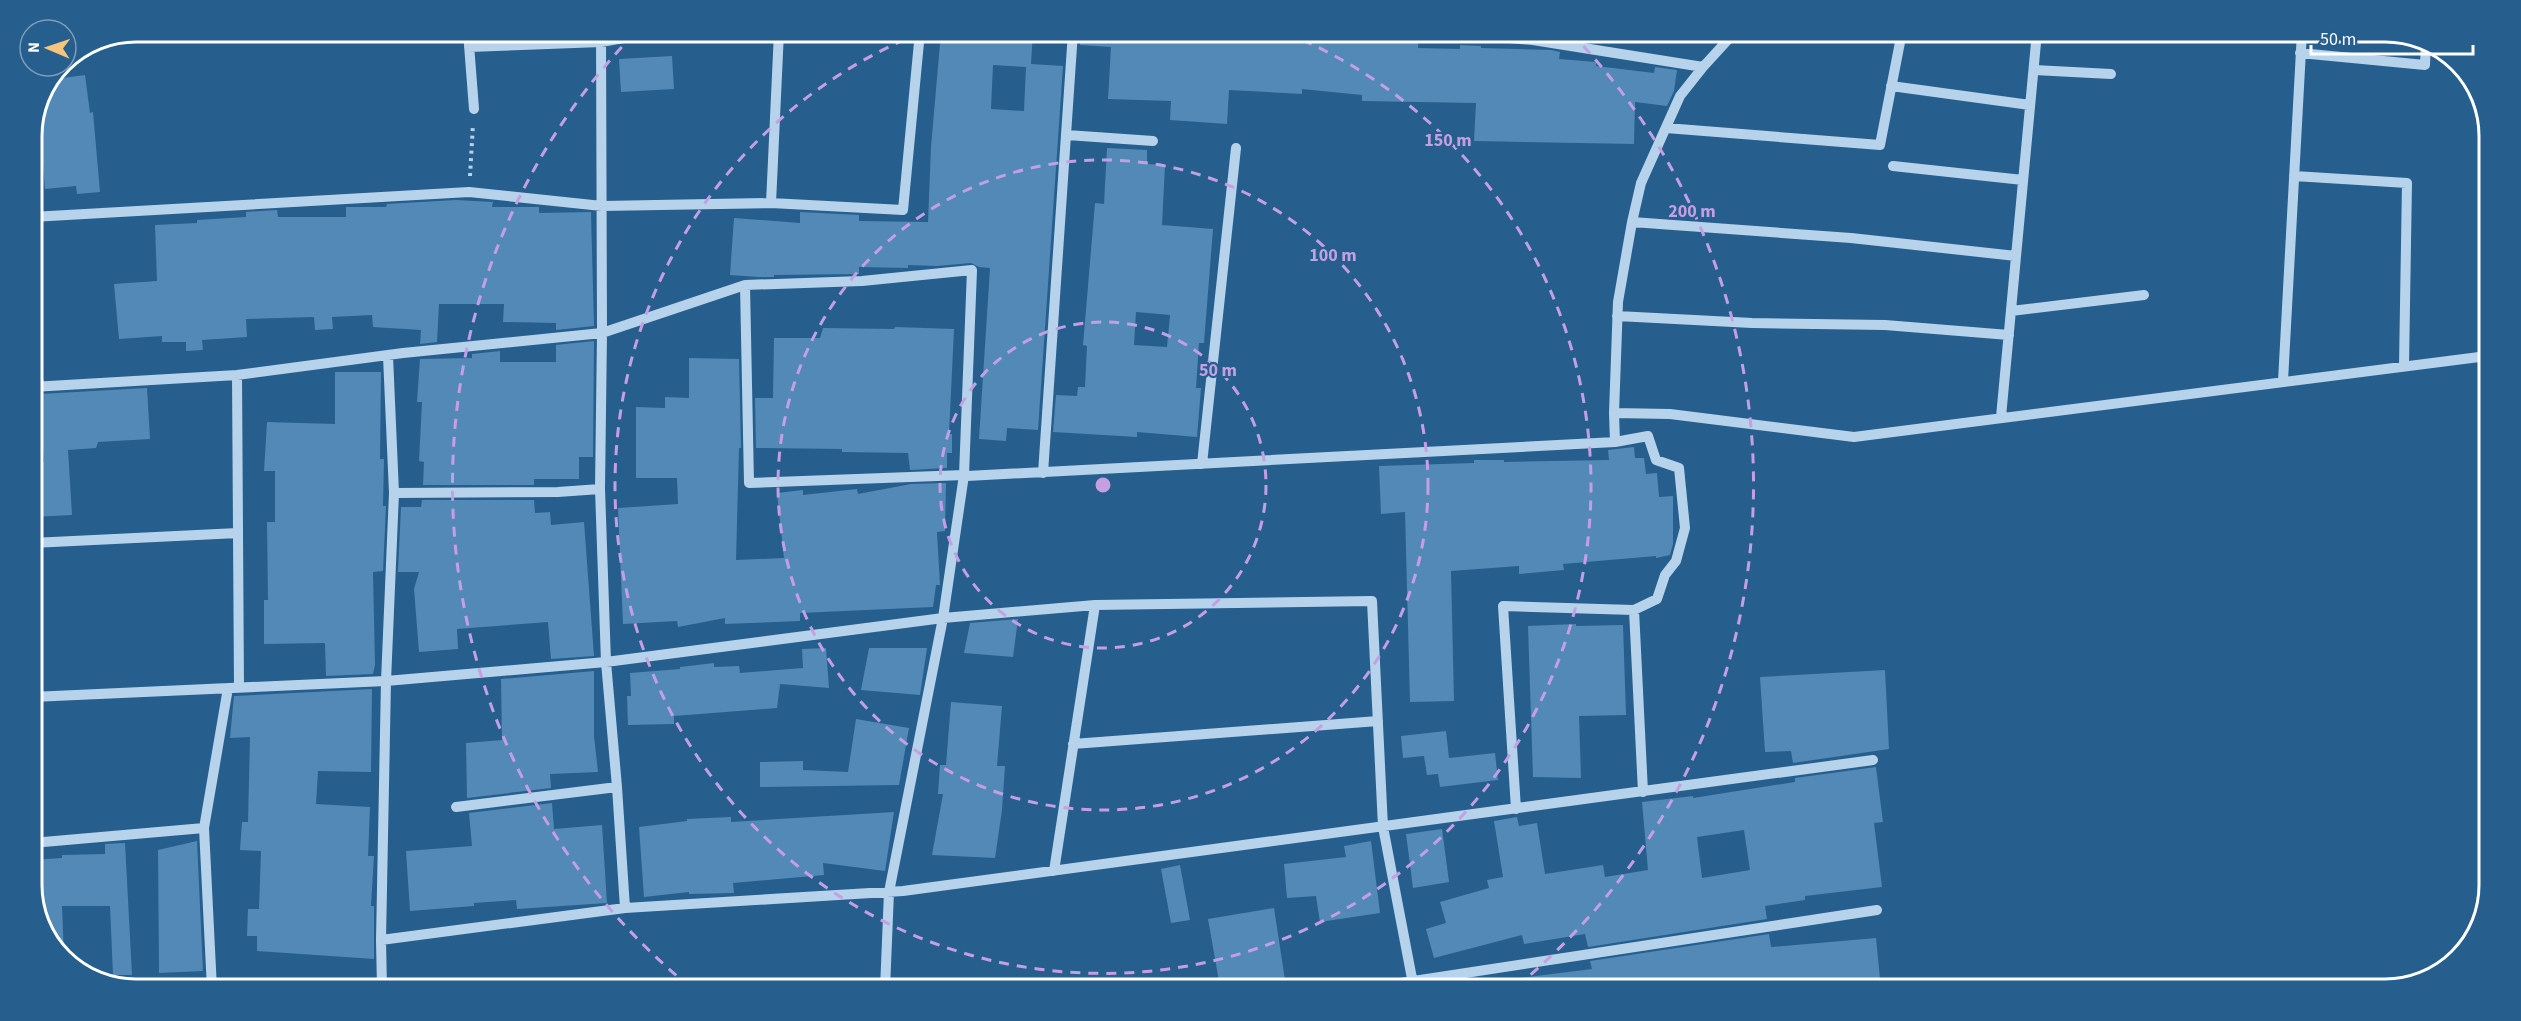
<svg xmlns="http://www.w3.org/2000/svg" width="2521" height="1021" font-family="'Source Sans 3',sans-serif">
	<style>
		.building { fill: #5389b6; fill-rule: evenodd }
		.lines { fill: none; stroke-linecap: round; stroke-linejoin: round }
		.path { stroke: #b6d3eb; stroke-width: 4; stroke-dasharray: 3 4.5; stroke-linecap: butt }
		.minor { stroke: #b6d3eb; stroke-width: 10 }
		.ring { fill: none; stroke: #c4a0e2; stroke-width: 3; stroke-dasharray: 10 8 }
		.rim { fill: none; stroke: #fff; stroke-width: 3 }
		.centre { fill: #c4a0e2; stroke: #265e8d; stroke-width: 3 }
		.ring-label { font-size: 18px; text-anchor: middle; font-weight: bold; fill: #c4a0e2; stroke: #265e8d; stroke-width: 4.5; stroke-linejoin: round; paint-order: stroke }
	</style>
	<rect width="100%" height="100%" fill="#265e8d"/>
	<!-- building -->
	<path class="building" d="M941 32H1033L1031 64 1063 66 1038 430 1007 428 1006 441 979 439 990 268 979 267 971 263 937 266 908 265V268L859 267V274L774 275V277H759L730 275 734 218 800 223V212L859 215V221L928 222 931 147ZM993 65 1026 67 1024 111 991 109Z
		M1080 32H1156V40L1199 43 1200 32H1234L1265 34V36L1322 40V37L1368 42 1369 33 1419 35 1418 48 1460 49V45L1481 46V48L1551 50 1560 52 1559 59 1596 62V66L1654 73 1655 67 1677 70 1674 91 1667 106 1635 102 1634 144 1474 141 1476 103 1362 101V95L1302 89V94L1229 90 1227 124 1170 120 1171 101 1108 99 1111 47 1080 45Z
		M672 56 674 89 621 92 619 59Z
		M85 75 90 113 93 112 100 192 77 194 76 186 45 189 39 113 55 79Z
		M1107 148 1147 150V164L1165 165 1162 225 1213 229 1204 343H1199L1196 388H1201L1197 437 1137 432V437L1053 432 1056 395 1077 396 1078 387H1085L1087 346 1083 345 1095 203 1104 204ZM1136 312 1170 315 1167 347 1134 345Z
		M456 200 493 202 492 207H539V213L591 212 594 326 556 330V323L503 322 504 304H439L437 342 420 344 421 330 373 327 372 315 332 317 333 329 315 330 314 317 246 319 247 337 202 340 203 350 186 351V342H162V336L119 339 114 284 157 281 155 225 197 223V220L246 217V212L277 210 278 217H346V207H386L387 204Z
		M895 327 954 329 949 434H952V453H947V468L910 470 908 453 842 452V449L756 448 755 398H773L774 338H820L823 328 894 329Z
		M594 341 593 457H579V479H534V485H423L424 462 419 461 422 402H417L420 359 472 358V354L500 351V362H556V345Z
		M689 358 739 359 741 448H739L736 560 784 558 777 493 803 490V495L857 489 858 494 911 484 946 483 945 531 937 532 940 585H936L933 607 800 613V621L725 624V618L678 627 677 621 623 624 618 508 678 504 677 478H636V407L665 408V397L689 398Z
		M335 372H381L380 459H384L383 506H386L383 571 373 572 375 665 373 674 326 676 325 643 264 644V600H268L267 522H275V471H264L267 422 335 424Z
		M147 388 150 439 98 442 96 448 68 450 72 515 32 517V463L44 462 40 394Z
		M1634 447 1635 458H1644L1646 474 1657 473 1659 497 1673 496V544L1670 555 1656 558V556L1563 564 1564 570 1519 574V566L1451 571 1454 701 1410 702 1405 512 1381 514 1379 466 1474 463V460H1504V462L1609 460 1608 450Z
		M422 500H534L535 513 550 512 551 525 584 522 594 656 551 659 548 622 457 629 458 649 419 652 414 589 419 572H398L401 507H421Z
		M1018 619 1013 657 964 653 970 623Z
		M1576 624V626L1623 625 1626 715 1579 716 1581 778 1533 777 1528 626Z
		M826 648 829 688 780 684 777 708 674 716V724L628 725 627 696H631L630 673 680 669V667L714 663V667L739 666 740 673 803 668 802 649Z
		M869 648H927L920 695 861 690Z
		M1885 670 1889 749 1793 763 1791 751 1765 752 1760 677Z
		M594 671V736L598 772 550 774 551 788 467 798 466 743 502 740 501 679Z
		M372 689 371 772 318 771 316 804 370 807 368 856H374L371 906H374V959L257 951V936H247L248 909H259L261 851 240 850 242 822H248L250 737 230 738 234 696Z
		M951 702 1002 706 997 766H1005L1002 810 995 858 932 855 943 794H938L940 765H946Z
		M856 719 909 728 899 785 760 787V762L803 761V770L848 772Z
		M1446 731 1449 758 1495 753 1498 780 1440 787 1438 774 1427 775 1424 756 1403 758 1401 736Z
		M1876 767 1883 822 1874 823 1882 887 1805 896V900L1765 906 1767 919 1588 947 1585 934 1524 944 1522 935 1434 958 1426 929 1446 923 1440 902 1489 888 1487 880 1503 877 1494 821 1517 817 1519 826 1537 823 1545 874 1603 865 1605 877 1648 870 1642 802 1693 796V798L1795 782V778ZM1744 830 1750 870 1702 878 1697 837Z
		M552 803 554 829 602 825 607 903 517 909 516 900 474 903V906L410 911 406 851 472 846 469 813Z
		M894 812 885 871 823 863 824 875 733 883 734 893 689 894V892L644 897 639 827 687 821V819L731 817V822Z
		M1442 829 1449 882 1413 888 1406 834Z
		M197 841 203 971 159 973 158 850Z
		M1371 841 1380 913 1320 922 1316 896 1287 898 1284 864 1346 857 1344 846Z
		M125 843 132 975H113L110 906H62L64 957 53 948 32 892V860L62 858V855L105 854V844Z
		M1180 865 1190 920 1171 923 1161 869Z
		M1274 908 1285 980 1261 984 1260 979 1220 987 1208 919Z
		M1769 934 1771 947 1876 938 1881 989H1520V978L1592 969 1590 961Z"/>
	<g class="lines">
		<!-- path -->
		<path class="path" d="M470 176 473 124"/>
		<!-- minor -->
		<path class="minor" d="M468 32 474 109
			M779 32 771 203 903 210 920 32
			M1434 32 1533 40 1703 67
			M1735 32 1703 67 1680 96 1641 183 1632 222 1618 302 1614 413 1670 414 1854 437 2487 356
			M469 47 601 42 657 32
			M2300 53 2425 65 2426 41
			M2034 70 2111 74
			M1891 86 2030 105
			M1666 128 1880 145 1902 32
			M1067 135 1153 141
			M1893 166 2023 180
			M2294 176 2407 183 2404 366
			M32 217 469 192 602 206 771 203
			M1632 222 1851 238 2016 256
			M745 285 862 281 972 270 964 475 943 618 889 892 885 989
			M2011 311 2144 295
			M1617 316 1752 323 1885 325 2009 335
			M32 331 39 386
			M388 356 394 493 386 681 606 662 943 618 1095 605 1372 601 1383 827 1414 989
			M237 375 239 688
			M2283 381 2302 32
			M32 387 237 375 403 353 602 333 601 32
			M2001 417 2037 32
			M1202 464 1236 148
			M1043 473 1073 32
			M394 493 558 492 600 489
			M32 543 238 533
			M1634 610 1643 792
			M32 697 386 681 381 940 625 908 903 891 1873 760
			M1073 744 1378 721
			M456 807 617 787
			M1516 809 1503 606 1634 610 1657 599 1665 575 1676 561 1685 528 1679 468 1656 460 1648 436 1615 442
			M204 828 228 688
			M32 843 204 828 212 989
			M1054 871 1095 605
			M625 908 617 787 606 662 600 489 602 333 745 285 749 483 964 475 967 476 1615 442 1614 413
			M381 940 382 989
			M1361 989 1877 910"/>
	</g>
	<!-- distance rings -->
	<g class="ring">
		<circle cx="1103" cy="485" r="163"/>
		<circle cx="1103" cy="485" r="325"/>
		<path d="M1286 33A488 488 0 1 1 920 33"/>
		<path d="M690 987A650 650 0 0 1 635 33M1571 33A650 650 0 0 1 1516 987"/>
	</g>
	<!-- crop -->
	<path d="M0 0H2521V1021H0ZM136 42H2385A94 94 0 0 1 2479 136V885A94 94 0 0 1 2385 979H136A94 94 0 0 1 42 885V136A94 94 0 0 1 136 42Z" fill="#265e8d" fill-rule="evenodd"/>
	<path class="rim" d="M136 42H2385A94 94 0 0 1 2479 136V885A94 94 0 0 1 2385 979H136A94 94 0 0 1 42 885V136A94 94 0 0 1 136 42Z"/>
	<circle cx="1103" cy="485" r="9" class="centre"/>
	<g class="ring-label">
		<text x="1448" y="146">150 m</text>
		<text x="1692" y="217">200 m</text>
		<text x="1333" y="261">100 m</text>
		<text x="1218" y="376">50 m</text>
	</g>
	<!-- north arrow -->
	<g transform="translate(48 48) rotate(272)"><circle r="28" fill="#265e8d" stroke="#7d9ebb" stroke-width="1.5"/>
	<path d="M0-4.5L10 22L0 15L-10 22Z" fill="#f4c57b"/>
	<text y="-9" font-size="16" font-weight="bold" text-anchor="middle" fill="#ffffff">N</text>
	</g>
	<!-- scale -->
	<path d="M2311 45v9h162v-9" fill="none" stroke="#ffffff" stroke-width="3"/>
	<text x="2320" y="45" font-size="18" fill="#ffffff" stroke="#265e8d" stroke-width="4.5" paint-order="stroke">50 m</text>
</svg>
